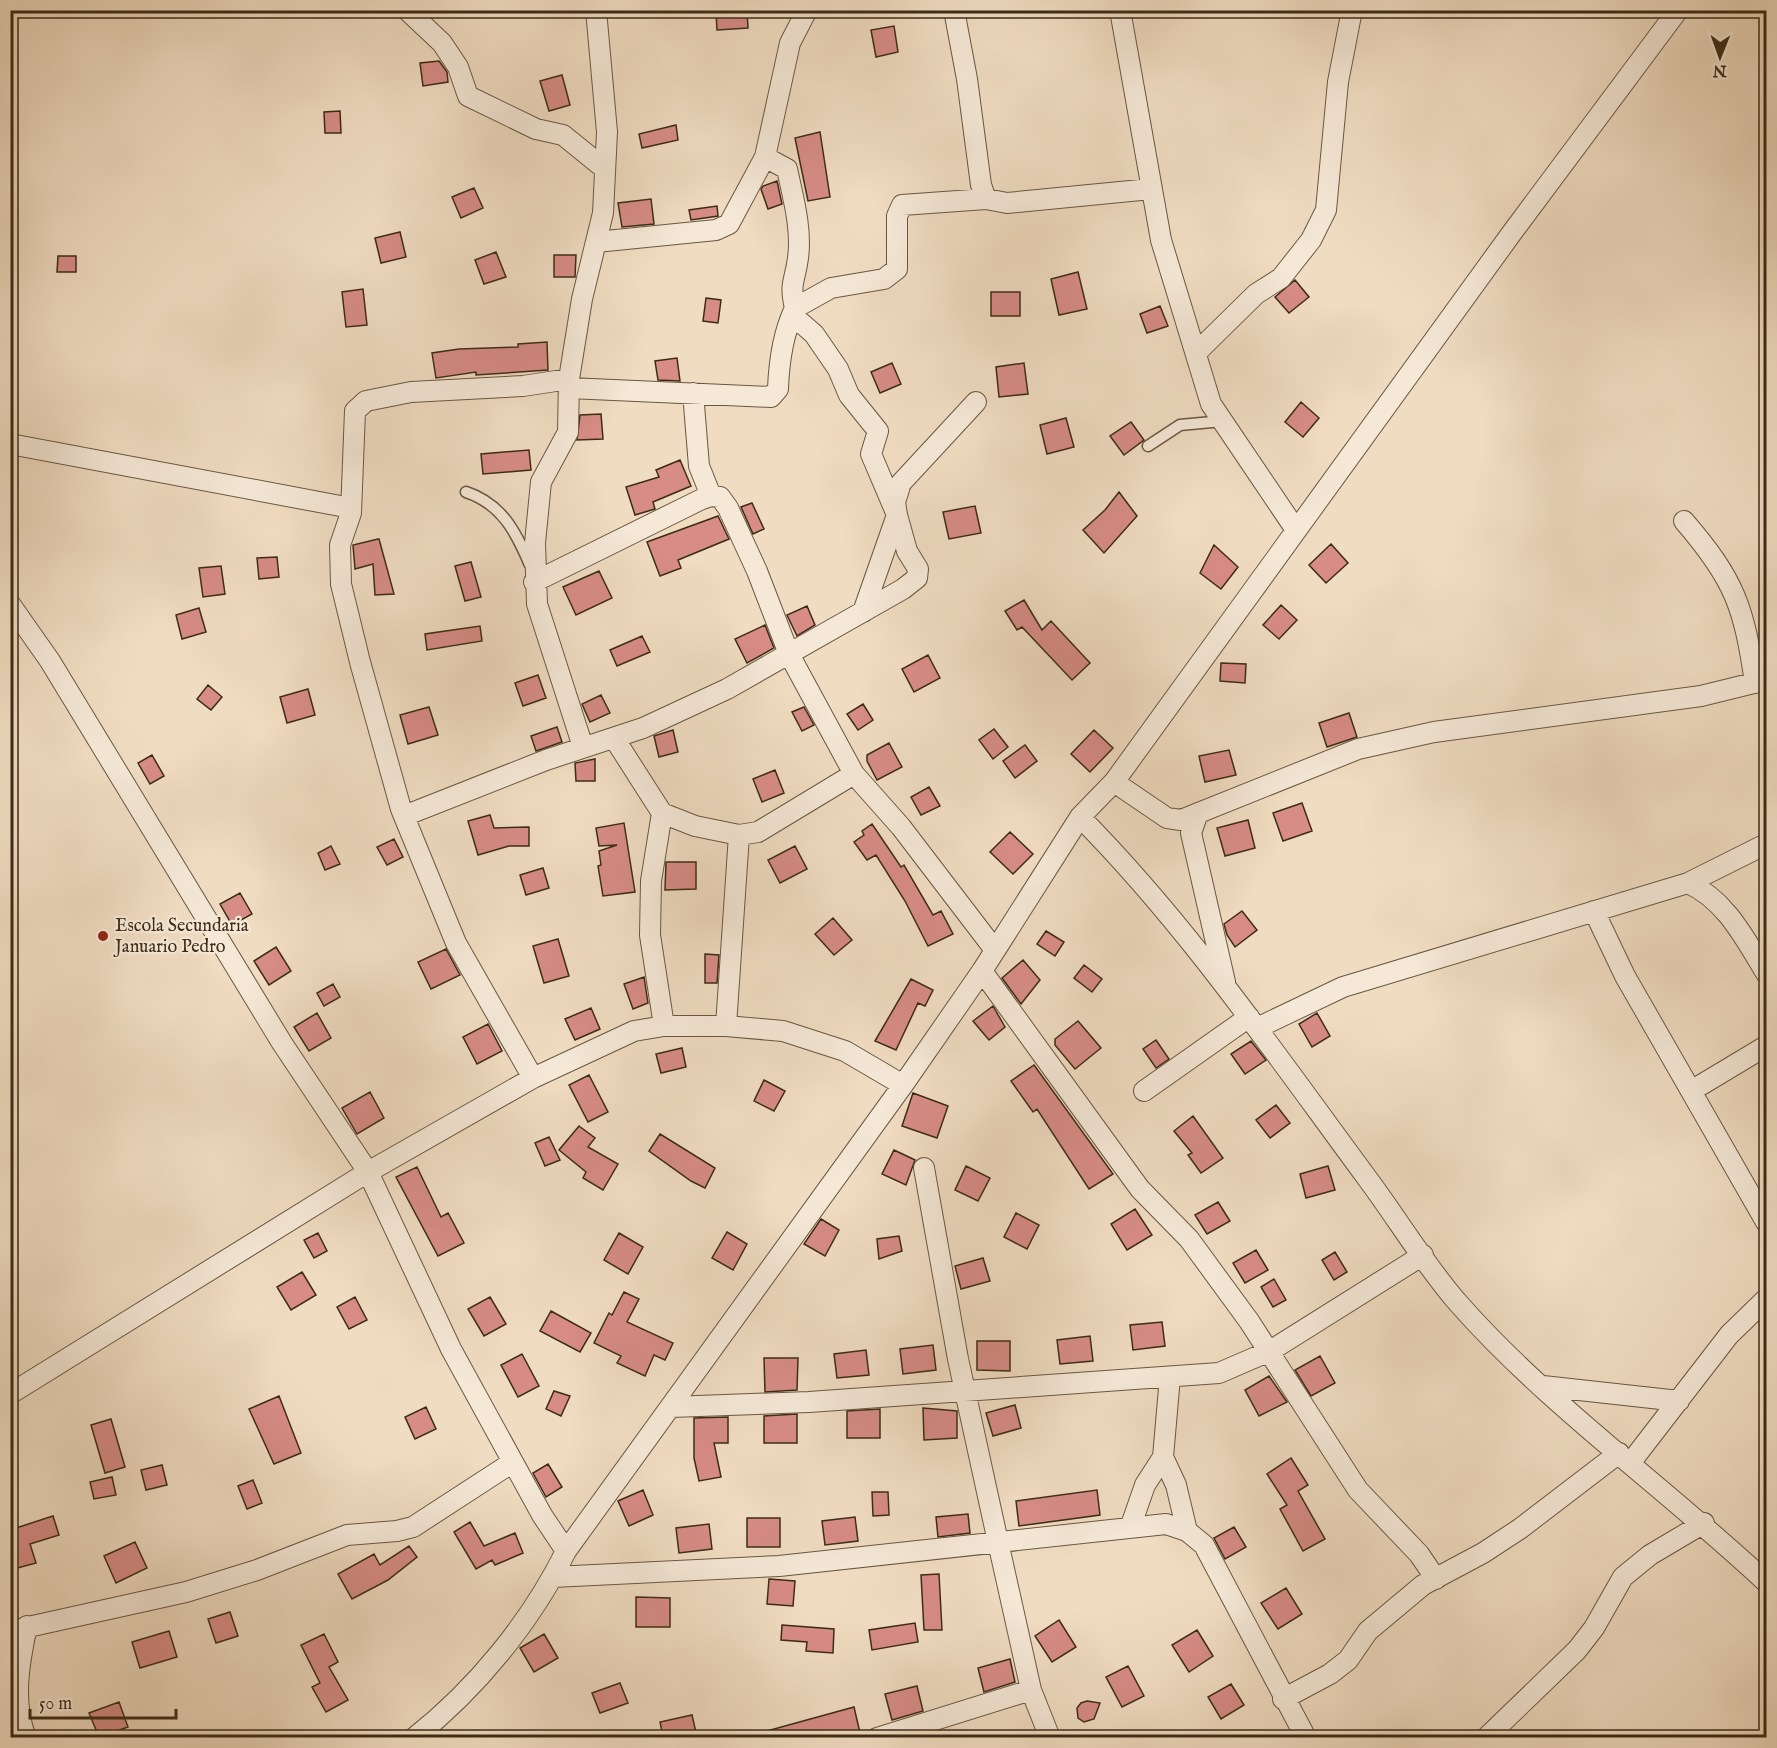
<svg xmlns="http://www.w3.org/2000/svg" width="1777" height="1748" font-family="'IM FELL English',serif">
	<style>
		.building { fill: #d78c86; stroke: #3c2b17; stroke-width: 1.5 }
		.lines { fill: none; stroke-linecap: round; stroke-linejoin: round }
		.service-casing { stroke: #695742; stroke-width: 13 }
		.minor-casing { stroke: #695742; stroke-width: 22 }
		.service { stroke: #f5e8d7; stroke-width: 10 }
		.minor { stroke: #f5e8d7; stroke-width: 20 }
		.poi-dot { fill: #8f2418; stroke: #f5e8d7; stroke-width: 2 }
		.labels { text-anchor: middle; dominant-baseline: central; stroke-width: 4.5; stroke-linejoin: round; paint-order: stroke }
		.poi-label { font-size: 18px; fill: #3c2b17; stroke: #f5e8d7; text-anchor: start }
	</style>
	<rect width="100%" height="100%" fill="#f0dcc1"/>
	<filter id="stains"><feTurbulence type="fractalNoise" baseFrequency=".00333" numOctaves="4"/><feColorMatrix values="0 0 0 0 .2 0 0 0 0 .09 0 0 0 0 .02 0 0 0 .5 -.17"/></filter>
	<radialGradient id="worn" r=".72"><stop offset=".6" stop-color="#630" stop-opacity="0"/><stop offset="1" stop-color="#630" stop-opacity=".3"/></radialGradient>
	<!-- building -->
	<path class="building" d="M747 10 748 28 717 30 716 12Z
		M894 26 898 52 876 57 871 30Z
		M439 61 447 72 448 82 423 86 420 63Z
		M562 75 570 105 549 111 540 81Z
		M340 111 341 133H325L324 112Z
		M676 125 678 140 642 148 639 134Z
		M820 132 830 197 808 201 795 138Z
		M777 181 782 204 768 209 761 189 763 186Z
		M474 188 483 208 461 218 452 197Z
		M651 199 654 224 622 227 618 203Z
		M717 206 718 216 691 220 689 210Z
		M400 232 406 257 381 263 375 238Z
		M496 252 506 277 484 284 475 260Z
		M554 255H576L575 277H554Z
		M58 256H76V272H57Z
		M1078 272 1087 309 1059 315 1051 279Z
		M1295 280 1309 297 1289 313 1275 297Z
		M363 289 367 325 346 327 342 292Z
		M991 292H1020V316H991Z
		M706 298 721 300 718 323 703 321Z
		M1160 306 1168 326 1147 333 1140 314Z
		M547 342 548 370 476 375V372L436 378 432 353 459 349 518 347V344Z
		M677 358 680 381 658 380 655 361Z
		M892 363 901 384 880 393 871 372Z
		M1024 363 1028 394 999 397 996 367Z
		M1301 402 1319 418 1303 437 1285 422Z
		M601 414 603 439 577 440 580 415Z
		M1066 418 1074 447 1047 454 1040 425Z
		M1131 422 1144 440 1124 455 1110 436Z
		M529 450 531 470 483 474 481 454Z
		M680 460 691 486 653 502 655 509 635 515 626 487 659 477 656 470Z
		M1119 492 1137 516 1104 553 1083 530 1105 510Z
		M752 503 764 529 753 534 741 507Z
		M975 506 981 533 949 539 943 512Z
		M718 516 729 539 678 560 681 568 660 576 647 542Z
		M378 539H379L394 594 375 595 373 564 355 569 353 545Z
		M1331 544 1348 563 1326 583 1309 565Z
		M1214 545 1238 567 1221 589 1200 573Z
		M277 557 279 577 259 579 257 558Z
		M471 562 481 597 465 601 455 566Z
		M221 566 225 594 203 597 199 568Z
		M599 571 612 598 576 615 563 587Z
		M1024 600 1042 630 1051 621 1090 663 1072 680 1022 627 1017 630 1005 611Z
		M1281 605 1297 620 1279 639 1263 625Z
		M807 606 815 625 797 636 787 615Z
		M199 608 206 632 182 639 176 615Z
		M765 625 774 648 747 663 735 639Z
		M480 626 482 641 427 650 425 634Z
		M642 636 650 652 617 666 610 650Z
		M928 655 940 678 914 692 902 669Z
		M1221 663 1246 664 1245 683 1220 681Z
		M538 675 546 698 523 706 515 683Z
		M208 685 222 697 211 710 197 699Z
		M308 689 315 715 287 723 280 697Z
		M601 695 610 713 590 722 582 704Z
		M863 704 873 720 858 730 847 714Z
		M429 707 438 735 408 744 400 715Z
		M804 707 814 725 802 731 792 712Z
		M1349 713 1357 737 1327 747 1319 723Z
		M557 727 562 742 536 751 531 736Z
		M994 729 1008 747 993 759 979 740Z
		M673 730 678 752 659 757 654 736Z
		M1094 730 1113 748 1090 772 1071 754Z
		M889 743 902 767 877 780 867 761V755Z
		M1025 745 1037 761 1015 778 1003 761Z
		M1229 750 1236 775 1205 782 1199 756Z
		M152 755 164 776 150 784 138 763Z
		M595 759V781H576L575 763Z
		M775 770 784 793 762 802 753 779Z
		M929 787 940 806 921 815 911 797Z
		M1302 803 1312 831 1283 841 1273 813Z
		M490 815 494 828 529 827V846H509L478 855 468 821Z
		M1248 820 1255 848 1225 856 1217 828Z
		M624 823 635 892 603 896 598 866 601 865 599 851 617 845 599 846 596 828Z
		M872 824 901 867 904 865 933 915 941 911 953 934 928 946 905 901 876 855 867 860 854 842 864 835 862 831Z
		M1010 832 1033 854 1013 874 990 852Z
		M394 839 403 857 387 865 377 847Z
		M331 846 340 864 325 870 318 853Z
		M795 846 807 869 780 883 768 860Z
		M666 862H696V889L665 890Z
		M543 868 549 888 526 895 520 875Z
		M240 893 252 914 232 925 220 904Z
		M1242 911 1257 930 1235 947 1227 935 1224 924Z
		M833 918 852 940 834 955 815 934Z
		M1046 931 1064 942 1055 956 1037 944Z
		M558 939 569 976 544 983 533 946Z
		M276 947 291 971 269 985 254 961Z
		M446 949 460 975 431 989 418 962Z
		M705 954 719 955 717 983H705Z
		M1023 960 1040 980 1021 1004 1002 978Z
		M1084 965 1102 979 1092 992 1074 978Z
		M644 977 648 1003 633 1009 624 984Z
		M911 979 933 990 925 1006 918 1003 896 1050 875 1041Z
		M333 984 340 997 324 1006 317 993Z
		M993 1006 1005 1027 989 1040 973 1021Z
		M591 1008 600 1029 575 1040 565 1019Z
		M317 1013 331 1038 309 1051 294 1027Z
		M1317 1013 1330 1036 1312 1047 1299 1024Z
		M1078 1021 1101 1048 1075 1069 1055 1045V1039Z
		M488 1024 502 1051 477 1064 463 1037Z
		M1156 1040 1169 1059 1156 1068 1143 1049Z
		M1251 1041 1266 1060 1245 1074 1231 1054Z
		M682 1048 686 1067 661 1073 656 1054Z
		M1034 1065 1113 1174 1089 1189 1037 1109 1033 1112 1011 1081Z
		M589 1075 608 1112 588 1122 569 1085Z
		M764 1080 785 1091 774 1111 754 1101Z
		M370 1092 384 1118 357 1134 342 1108Z
		M913 1093 948 1106 937 1138 902 1126Z
		M1276 1105 1290 1123 1270 1138 1256 1120Z
		M1193 1116 1223 1158 1201 1173 1188 1155 1192 1153 1174 1131Z
		M579 1126 595 1138 588 1147 618 1164 603 1190 583 1178 586 1172 559 1150Z
		M660 1134 715 1168 705 1188 691 1181 649 1151Z
		M549 1137 560 1160 545 1166 535 1143Z
		M894 1150 915 1160 906 1185 882 1174Z
		M966 1166 990 1178 978 1201 955 1190Z
		M1328 1166 1335 1190 1306 1198 1300 1174Z
		M417 1167 441 1217 448 1213 464 1243 438 1256 396 1177Z
		M1218 1202 1230 1221 1207 1234 1195 1215Z
		M1135 1209 1152 1235 1127 1250 1111 1224Z
		M1016 1213 1039 1225 1027 1249 1004 1237Z
		M821 1219 839 1230 825 1256 804 1244Z
		M727 1232 747 1244 733 1270 712 1258Z
		M318 1233 327 1251 314 1258 304 1240Z
		M619 1233 643 1247 628 1274 604 1260Z
		M899 1236 902 1251 879 1259 877 1239Z
		M1256 1250 1268 1270 1245 1283 1233 1263Z
		M1335 1252 1347 1272 1334 1280 1322 1260Z
		M983 1258 990 1281 961 1289 955 1266Z
		M302 1272 316 1295 291 1310 277 1287Z
		M1274 1279 1286 1300 1273 1307 1261 1287Z
		M624 1292 639 1299 627 1322 673 1343 665 1360 654 1355 645 1376 617 1363 621 1356 594 1343 609 1313 612 1315Z
		M355 1297 367 1320 349 1329 337 1307Z
		M490 1297 506 1324 484 1336 468 1309Z
		M551 1311 591 1333 580 1352 540 1331Z
		M1162 1322 1165 1346 1133 1350 1130 1325Z
		M1090 1336 1093 1361 1060 1364 1057 1340Z
		M977 1341H1010V1371L977 1370Z
		M933 1345 936 1370 903 1374 900 1349Z
		M866 1350 869 1375 837 1378 834 1354Z
		M522 1354 539 1386 518 1397 501 1365Z
		M1320 1356 1335 1383 1311 1396 1295 1370Z
		M764 1358H798L797 1390 765 1392Z
		M1269 1376 1287 1402 1259 1416 1245 1390Z
		M554 1391 570 1396 561 1416 546 1409Z
		M279 1396 301 1453 274 1464 249 1409Z
		M1015 1405 1021 1428 993 1436 986 1413Z
		M426 1407 436 1429 415 1439 405 1417Z
		M923 1408 957 1411V1438L924 1440Z
		M880 1409V1438H847V1411Z
		M797 1414V1443H764V1416Z
		M728 1417V1443H714L721 1477 699 1481 694 1458V1418Z
		M111 1419 125 1467 105 1473 91 1425Z
		M1291 1458 1308 1485 1298 1491 1325 1539 1303 1551 1280 1509 1287 1505 1267 1474Z
		M548 1464 562 1487 546 1497 533 1473Z
		M162 1465 167 1485 146 1490 141 1470Z
		M112 1477 116 1495 94 1499 90 1482Z
		M253 1480 262 1503 247 1509 238 1486Z
		M643 1490 653 1515 629 1526 618 1501Z
		M1097 1490 1100 1515 1019 1526 1016 1501Z
		M872 1492H888L889 1515 873 1516Z
		M968 1514 970 1533 938 1537 936 1517Z
		M53 1516 59 1535 30 1544 36 1563 10 1570V1554L16 1553 10 1530Z
		M855 1517 858 1541 825 1545 822 1521Z
		M747 1518H780V1547H747Z
		M470 1522 484 1546 515 1533 523 1553 495 1565 492 1560 476 1569 454 1532Z
		M709 1524 712 1549 679 1553 676 1528Z
		M1234 1527 1246 1547 1225 1559 1214 1538Z
		M135 1542 147 1568 116 1583 104 1556Z
		M409 1546 417 1557 388 1580 352 1599 338 1574 374 1554 380 1565Z
		M939 1574 942 1630H924L921 1575Z
		M769 1579 795 1581 793 1606 767 1604Z
		M1286 1588 1302 1614 1278 1629 1261 1603Z
		M636 1597 670 1598V1627H636Z
		M230 1612 238 1636 216 1643 208 1619Z
		M1059 1620 1076 1647 1052 1662 1035 1636Z
		M915 1623 918 1642 872 1650 869 1630Z
		M782 1625 834 1629 833 1653 806 1651 807 1642 781 1640Z
		M1197 1630 1213 1656 1189 1672 1172 1645Z
		M169 1631 177 1657 140 1668 132 1642Z
		M324 1634 338 1662 329 1667 348 1700 326 1712 312 1687 320 1683 301 1645Z
		M544 1634 558 1658 534 1672 520 1648Z
		M1010 1659 1015 1682 984 1692 978 1668Z
		M1128 1666 1144 1696 1122 1707 1106 1677Z
		M620 1683 628 1703 600 1713 592 1693Z
		M1231 1684 1244 1705 1221 1719 1208 1697Z
		M917 1686 923 1711 892 1720 885 1694Z
		M1087 1701 1100 1703 1094 1719 1084 1722 1078 1718 1077 1708 1081 1703Z
		M119 1702 128 1727 99 1737 89 1713Z
		M854 1707 860 1733 840 1737H764L763 1732Z
		M692 1715 697 1737H663L660 1722Z"/>
	<g class="lines">
		<!-- service casing -->
		<g class="service-casing">
			<path id="service" d="M1148 446 1180 425 1223 421
				M466 492C502 504 516 532 530 565"/>
		</g>
		<!-- minor casing -->
		<g class="minor-casing">
			<path id="minor" d="M407 10 442 43 458 67 468 96 536 129 563 135 605 169
				M954 10 967 79 981 185 986 199 1007 203 1151 189
				M1120 10 1161 240 1211 404 1296 530
				M765 157 787 169C793 197 802 229 798 258 795 282 789 282 795 308L831 288 884 279 897 269V216L902 205 986 199
				M596 242 716 230 729 224 765 157 790 43 807 10
				M792 315 814 334 838 369 849 395 878 431 871 454 897 515 863 612
				M1197 352 1256 294 1281 278 1311 240 1326 210 1338 82 1352 10
				M569 388 771 397 778 389C779 361 783 333 795 308
				M693 393 699 466 711 496
				M10 444 351 508
				M1684 521C1735 580 1744 607 1755 683
				M534 582 702 499 711 496 720 497 728 508 757 571 789 654 854 774 901 827 995 950
				M10 604 50 661 282 1043 368 1172 451 1349 542 1515 566 1551
				M614 738 662 813 695 826 739 835 758 832 854 774
				M583 747 537 604 535 543 541 482 568 432 569 379 582 299 603 213 607 132 596 10
				M1114 782 1167 818 1181 820 1358 749 1434 732 1701 696 1766 680
				M662 813 651 881 650 935 664 1026
				M1198 813 1191 833 1225 982
				M404 816 546 760 643 728 727 689 903 589 917 578 918 569 907 551 897 515 895 502 901 483 976 402
				M1080 817C1188 926 1276 1055 1367 1178 1397 1218 1426 1267 1459 1304 1548 1405 1667 1489 1766 1582
				M1688 883 1766 844
				M1594 911 1625 976 1766 1222
				M982 971 1140 1189 1189 1239 1249 1321 1358 1490 1419 1554 1436 1579
				M726 1026 739 835
				M1257 1028 1343 987 1688 883C1726 900 1745 939 1766 973
				M533 1078 456 943 401 809 360 662 341 584 340 545 351 513 355 411 366 401 411 392 523 386 569 379
				M1144 1091 1249 1017
				M1691 1091 1766 1046
				M924 1168 958 1359 998 1542 1031 1690 1050 1738
				M1543 1386 1679 1401
				M10 1394 368 1172 533 1078 634 1031 664 1026H726L783 1031 845 1051 903 1085
				M671 1407 809 1402 1219 1373 1270 1351 1423 1255
				M1163 1457 1176 1485 1187 1531
				M1631 1462 1729 1335 1766 1299
				M1130 1528 1145 1485 1163 1457 1170 1377
				M553 1577 779 1566 1166 1524 1187 1531 1204 1545 1306 1738
				M10 1631 186 1592 257 1570 347 1535 397 1531 413 1527 513 1462
				M1283 1699 1330 1674 1348 1660 1368 1631 1423 1585 1483 1553 1521 1528 1619 1453
				M26 1738C12 1703 19 1662 27 1626
				M414 1738C476 1689 531 1622 566 1551L903 1085 982 971 1080 817 1114 782 1511 234 1678 10
				M877 1738 1031 1690
				M1486 1738 1577 1650 1594 1628 1623 1577 1650 1555 1704 1523"/>
		</g>
		<!-- service -->
		<use href="#service" class="service"/>
		<!-- minor -->
		<use href="#minor" class="minor"/>
	</g>
	<!-- markers -->
	<circle class="poi-dot" cx="103" cy="936" r="6"/>
	<g class="labels">
		<!-- poi labels -->
		<g class="poi-label">
			<text x="115" y="926">Escola Secundaria<tspan x="115" dy="21">Januario Pedro</tspan></text>
		</g>
	</g>
	<!-- margin -->
	<rect width="1777" height="1748" fill="none" stroke="#f0dcc1" stroke-width="36"/>
	<rect x="12" y="12" width="1753" height="1724" fill="none" stroke="#3c2b17" stroke-width="3"/>
	<rect x="18" y="18" width="1741" height="1712" fill="none" stroke="#3c2b17" stroke-width="1.5"/>
	<!-- north arrow -->
	<g transform="translate(1720 57) rotate(181)" stroke="#f5e8d7" stroke-width="4.5" paint-order="stroke">
	<path d="M0-4.5L10 22L0 15L-10 22Z" fill="#3c2b17"/>
	<text y="-9" font-size="16" font-weight="bold" text-anchor="middle" fill="#3c2b17">N</text>
	</g>
	<!-- scale -->
	<path d="M30 1709v9h146v-9" fill="none" stroke="#3c2b17" stroke-width="3"/>
	<text x="39" y="1709" font-size="18" fill="#3c2b17" stroke="#f5e8d7" stroke-width="4.5" paint-order="stroke">50 m</text>
	<rect width="100%" height="100%" filter="url(#stains)"/>
	<rect width="100%" height="100%" fill="url(#worn)"/>
</svg>
